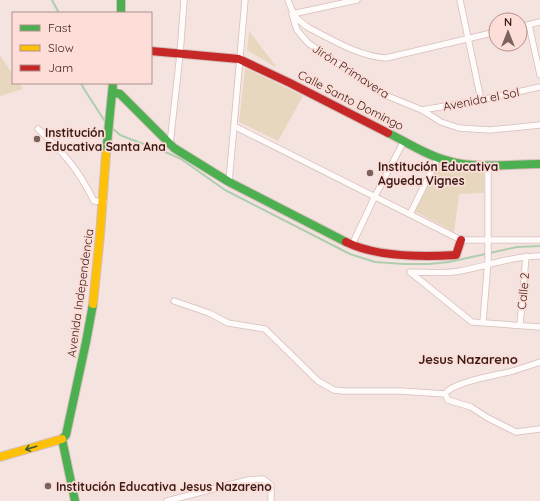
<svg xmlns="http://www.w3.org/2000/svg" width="540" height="501" font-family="Quicksand,sans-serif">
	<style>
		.green { fill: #e8d7bf }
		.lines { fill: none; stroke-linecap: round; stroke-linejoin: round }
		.stream { stroke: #aeceaf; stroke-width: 2 }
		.street-casing { stroke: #d5bfbb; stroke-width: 7 }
		.fast-casing { stroke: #d5bfbb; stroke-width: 10 }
		.slow-casing { stroke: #d5bfbb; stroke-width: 10 }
		.jam-casing { stroke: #d5bfbb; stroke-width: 10 }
		.street { stroke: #fefbfa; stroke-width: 5.5 }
		.fast { stroke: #4caf50; stroke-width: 8 }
		.slow { stroke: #ffc107; stroke-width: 8 }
		.jam { stroke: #c62828; stroke-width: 8 }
		.oneway { stroke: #425e31 }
		.poi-dot { fill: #7b625e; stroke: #fdddd7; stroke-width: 1.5 }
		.labels { text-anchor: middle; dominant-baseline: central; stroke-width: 3.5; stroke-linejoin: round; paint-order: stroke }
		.street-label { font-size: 12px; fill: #391c18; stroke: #fdddd7 }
		.poi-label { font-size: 12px; font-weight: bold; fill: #391c18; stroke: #fdddd7; text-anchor: start }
		.neighbourhood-label { font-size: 13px; font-weight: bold; fill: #391c18; stroke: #fdddd7 }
	</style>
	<rect width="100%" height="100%" fill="#f5e3df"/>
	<!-- green -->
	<path class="green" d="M249 31 276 66 275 67 247 50Z
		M0 55 13 75V83H19L23 89 0 96Z
		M245 68 303 96 278 141 239 122Z
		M438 164 457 170H484V193L459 194 454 232 414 211Z"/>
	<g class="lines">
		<!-- stream -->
		<path class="stream" d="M52 0 59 13
			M81 83 84 89 106 123
			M111 127 120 135 130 139 161 150 181 159 225 190 350 254 375 262 404 264H429L449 262 517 247 540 246"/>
		<!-- street casing -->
		<g class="street-casing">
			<path id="street" d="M288 0C293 15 296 19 309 28 333 40 358 56 386 58L496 32
				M460 0 481 100
				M292 14 297 30 308 43 385 95 422 110 441 122 459 128 490 130 540 125
				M292 14 357 0
				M529 25 540 75
				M520 27 540 22
				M422 110 481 100 540 87
				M234 126 461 240H540
				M38 129C64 153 78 169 94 201L104 202
				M170 144 180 54 184 0
				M229 182 245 0
				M410 214 438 158
				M352 245 375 196 404 141
				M410 272 472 322 540 327
				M410 272C427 272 444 274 460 271 487 266 513 256 540 256
				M174 301 209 313 228 323 265 329 318 381 334 390 343 391H400L445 394
				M483 322 488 261V164
				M520 325 526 256
				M445 394 448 400 471 407 488 418 516 432 540 429
				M445 394C452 382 498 375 513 371 522 368 531 365 540 362
				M167 501 248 480 263 479 271 485V500"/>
		</g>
		<!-- fast casing -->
		<g class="fast-casing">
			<path id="fast" d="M121 0V13
				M112 92 120 94 174 148 229 182 346 242
				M388 133C407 142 427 156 449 161 478 169 510 164 540 164
				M106 154 113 83
				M75 501 62 439 66 435 86 342 93 304"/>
		</g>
		<!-- slow casing -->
		<g class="slow-casing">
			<path id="slow" d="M93 304 100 235 106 154
				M0 457 62 439"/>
		</g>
		<!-- jam casing -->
		<g class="jam-casing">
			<path id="jam" d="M151 51 239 59 290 83 388 133
				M346 242C376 257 423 257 456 255L461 240"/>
		</g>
		<!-- street -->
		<use href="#street" class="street"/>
		<!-- fast -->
		<use href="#fast" class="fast"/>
		<!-- slow -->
		<use href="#slow" class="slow"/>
		<!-- jam -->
		<use href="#jam" class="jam"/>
	</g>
	<!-- one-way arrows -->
	<defs><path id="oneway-shaft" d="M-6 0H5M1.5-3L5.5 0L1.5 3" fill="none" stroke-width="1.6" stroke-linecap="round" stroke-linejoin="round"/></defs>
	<use class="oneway" href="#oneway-shaft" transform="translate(31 448) rotate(164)"/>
	<!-- markers -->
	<g class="poi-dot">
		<circle cx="37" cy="139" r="4"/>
		<circle cx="370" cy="173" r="4"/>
		<circle cx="48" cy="486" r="4"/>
	</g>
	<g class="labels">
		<!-- street labels -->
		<g class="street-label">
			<text transform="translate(351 71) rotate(33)">Jirón Primavera</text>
			<text transform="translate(481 99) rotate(-11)">Avenida el Sol</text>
			<text transform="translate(351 100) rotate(27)">Calle Santo Domingo</text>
			<text transform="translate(523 291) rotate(-85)">Calle 2</text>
			<text transform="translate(80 293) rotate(-82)">Avenida Independencia</text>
		</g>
		<!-- poi labels -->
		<g class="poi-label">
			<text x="45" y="132">Institución<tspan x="45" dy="14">Educativa Santa Ana</tspan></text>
			<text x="378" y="166">Institución Educativa<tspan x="378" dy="14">Agueda Vignes</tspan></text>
			<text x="56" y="486">Institución Educativa Jesus Nazareno</text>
		</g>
		<!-- neighbourhood labels -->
		<g class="neighbourhood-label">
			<text x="468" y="359">Jesus Nazareno</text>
		</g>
	</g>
	<!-- legend -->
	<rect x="12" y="12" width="140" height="72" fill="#fdddd7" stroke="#af908b"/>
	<rect x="20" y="25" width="20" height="6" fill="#4caf50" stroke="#af908b"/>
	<text x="48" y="32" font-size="12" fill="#391c18">Fast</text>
	<rect x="20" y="45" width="20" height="6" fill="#ffc107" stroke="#af908b"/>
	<text x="48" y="52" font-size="12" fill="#391c18">Slow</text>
	<rect x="20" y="65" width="20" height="6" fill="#c62828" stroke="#af908b"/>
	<text x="48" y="72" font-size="12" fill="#391c18">Jam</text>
	<!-- north arrow -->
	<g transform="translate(508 32)"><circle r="19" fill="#fdddd7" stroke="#af908b"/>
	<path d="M0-3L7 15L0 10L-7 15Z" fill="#7b625e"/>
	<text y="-6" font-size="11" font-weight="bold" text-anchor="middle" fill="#391c18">N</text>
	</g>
</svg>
